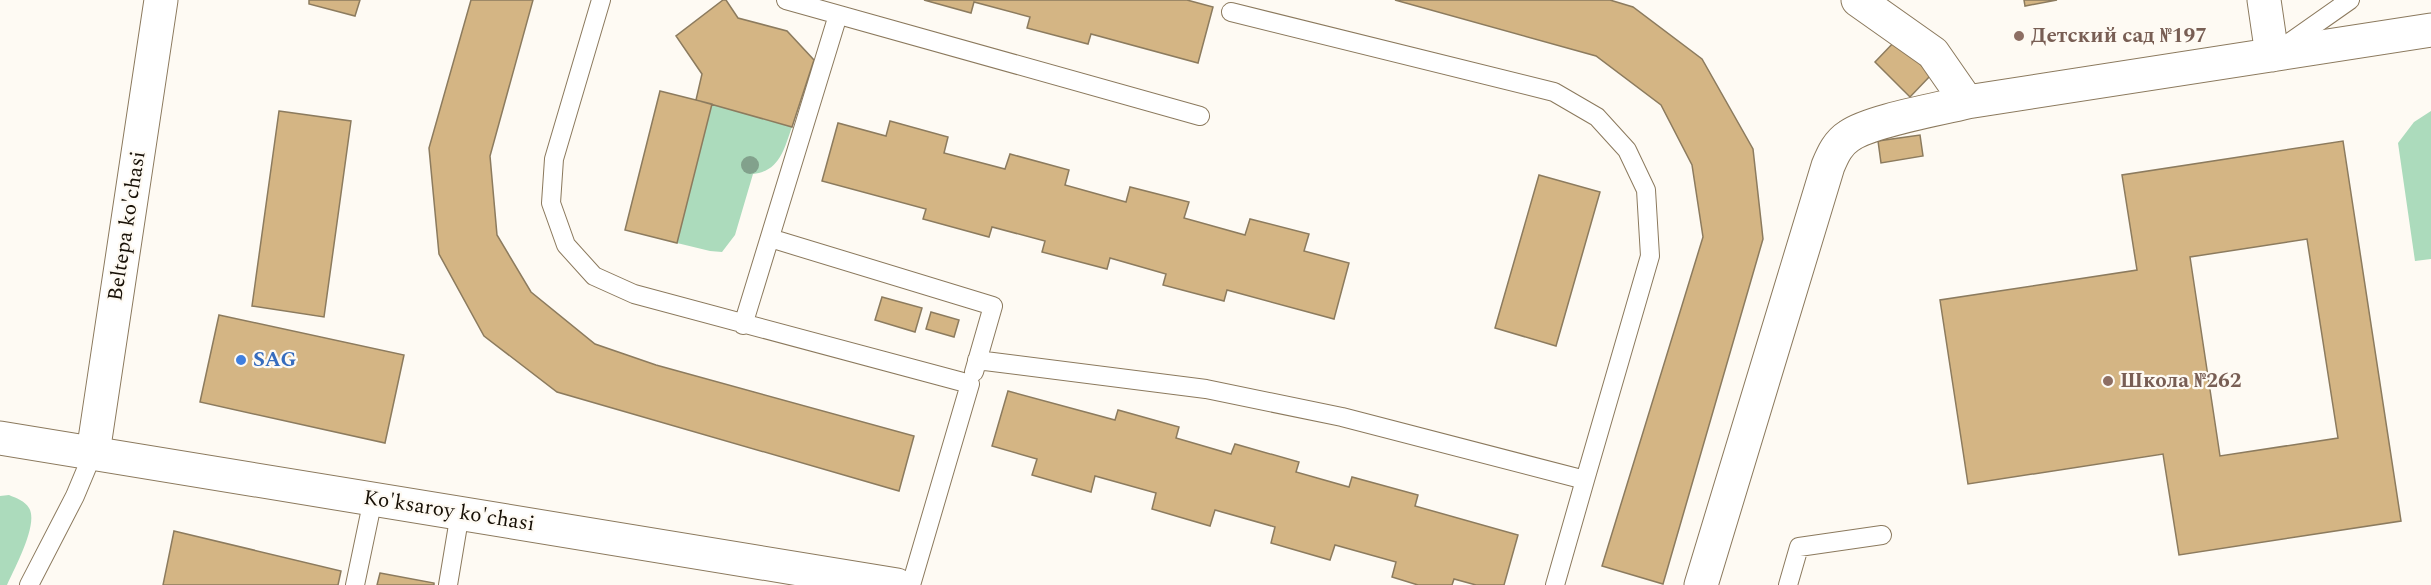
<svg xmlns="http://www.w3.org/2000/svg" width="2431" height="585" font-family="Spectral,serif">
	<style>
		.green { fill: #acdbbc }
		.building { fill: #d4b584; stroke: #8c7b5e; stroke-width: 1.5; fill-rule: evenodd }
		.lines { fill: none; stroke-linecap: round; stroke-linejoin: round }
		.service-casing { stroke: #8b795d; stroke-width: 20 }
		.minor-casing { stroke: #8b795d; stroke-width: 35 }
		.tertiary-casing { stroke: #8b795d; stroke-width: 35 }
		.service { stroke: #fff; stroke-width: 18 }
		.minor { stroke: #fff; stroke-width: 33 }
		.tertiary { stroke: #fff; stroke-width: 33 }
		.tree { fill: #82a18c }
		.education-dot { fill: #8d6e63; stroke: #fefaf3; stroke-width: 2 }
		.shop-dot { fill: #3f7fe0; stroke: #fefaf3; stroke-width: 2 }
		.labels { text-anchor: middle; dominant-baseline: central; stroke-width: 4.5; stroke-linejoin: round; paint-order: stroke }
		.education-label { font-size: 21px; font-weight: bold; fill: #785e54; stroke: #fefaf3; text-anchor: start }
		.street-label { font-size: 21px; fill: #171006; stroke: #fefaf3 }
		.shop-label { font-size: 21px; font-weight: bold; fill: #366cbe; stroke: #fefaf3; text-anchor: start }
	</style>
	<rect width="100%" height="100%" fill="#fefaf3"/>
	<!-- green -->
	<path class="green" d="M712 104 792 127C784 149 780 171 753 174L735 235 722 252 710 251 677 243Z
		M2431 111V259L2415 261 2398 143 2414 122Z
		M9 495C16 498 25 501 29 508 39 524 14 569 7 585H0V496Z"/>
	<!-- building -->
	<path class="building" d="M309 0H360L355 16 309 4Z
		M471 0H533L490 156 497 235 531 292 595 344 656 365 914 436 899 491 557 392 484 336 439 254 429 148Z
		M723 0H726L738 18 787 31 814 60 792 127 696 100 702 74 676 36Z
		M924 0H1187L1213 7 1198 63 1091 34 1088 44 1027 28 1030 17 974 2 971 13Z
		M1395 0H1610L1633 7 1702 59 1753 149 1763 239 1663 584 1602 566 1703 237 1692 165 1661 105 1596 56Z
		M2024 0H2057L2025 6Z
		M1896 40 1931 75 1910 97 1875 62Z
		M660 91 712 104 677 243 625 230Z
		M279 111 351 121 324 317 252 306Z
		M890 121 948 137 944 153 1005 169 1010 154 1069 170 1065 185 1126 202 1130 187 1189 202 1184 218 1245 235 1250 219 1309 234 1304 251 1349 263 1334 319 1227 290 1224 301 1163 285 1166 274 1110 258 1107 269 1042 252 1045 241 992 227 989 237 923 219 926 209 822 181 838 123 886 136Z
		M1920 135 1923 156 1881 163 1878 141Z
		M2343 141 2401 521 2179 555 2163 454 1968 484 1940 300 2137 270 2122 175ZM2307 239 2338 438 2220 456 2190 257Z
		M1539 175 1600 192 1556 346 1495 328Z
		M882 297 922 308 915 332 875 320Z
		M931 312 959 320 954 337 926 329Z
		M219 315 404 355 385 443 200 402Z
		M1008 391 1115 420 1118 410 1179 427 1176 438 1231 454 1235 444 1299 462 1296 472 1349 487 1352 477 1418 495 1415 506 1518 535 1504 585H1476L1454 579 1452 585H1418L1392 577 1396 562 1335 545 1330 560 1271 543 1275 527 1215 510 1210 526 1152 509 1156 493 1095 476 1091 492 1032 475 1037 459 992 446Z
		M174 531 341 571 338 585H163Z
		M380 573 434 583V585H377Z"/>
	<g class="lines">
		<!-- service casing -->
		<g class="service-casing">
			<path id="service" d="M601 0 554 159 551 203 566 245 594 276 634 294 970 384 911 585
				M786 0 1200 116
				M1231 12 1554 92 1597 117 1627 150 1646 190 1650 256 1585 480
				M2283 47 2350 0
				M770 238 993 306 974 372
				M743 325 838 15
				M977 360 1206 389 1342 417 1585 480 1555 585
				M29 585 75 496 93 453
				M355 585 373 499
				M448 585 460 513
				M1788 585 1799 547 1882 535"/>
		</g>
		<!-- minor casing -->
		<g class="minor-casing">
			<path id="minor" d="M1858 0 1933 53 1967 102 2431 30
				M2264 0 2272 55
				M93 453 161 0
				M1701 585 1828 166C1833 154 1838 143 1849 136 1870 121 1940 109 1967 102"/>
		</g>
		<!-- tertiary casing -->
		<g class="tertiary-casing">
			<path id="tertiary" d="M0 438 897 585"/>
		</g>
		<!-- service -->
		<use href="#service" class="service"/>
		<!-- minor -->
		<use href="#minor" class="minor"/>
		<!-- tertiary -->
		<use href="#tertiary" class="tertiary"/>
	</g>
	<!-- trees -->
	<circle class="tree" cx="750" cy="165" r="9"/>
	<!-- markers -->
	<g class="education-dot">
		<circle cx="2019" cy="36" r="6"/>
		<circle cx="2108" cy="381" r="6"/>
	</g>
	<circle class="shop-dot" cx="241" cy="360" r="6"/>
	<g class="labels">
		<!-- education labels -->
		<g class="education-label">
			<text x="2031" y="36">Детский сад №197</text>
			<text x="2120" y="381">Школа №262</text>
		</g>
		<!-- street labels -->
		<g class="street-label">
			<text transform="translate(127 226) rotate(-81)">Beltepa ko'chasi</text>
			<text transform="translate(449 511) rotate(9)">Ko'ksaroy ko'chasi</text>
		</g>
		<!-- shop labels -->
		<g class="shop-label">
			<text x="253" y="360">SAG</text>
		</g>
	</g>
</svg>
